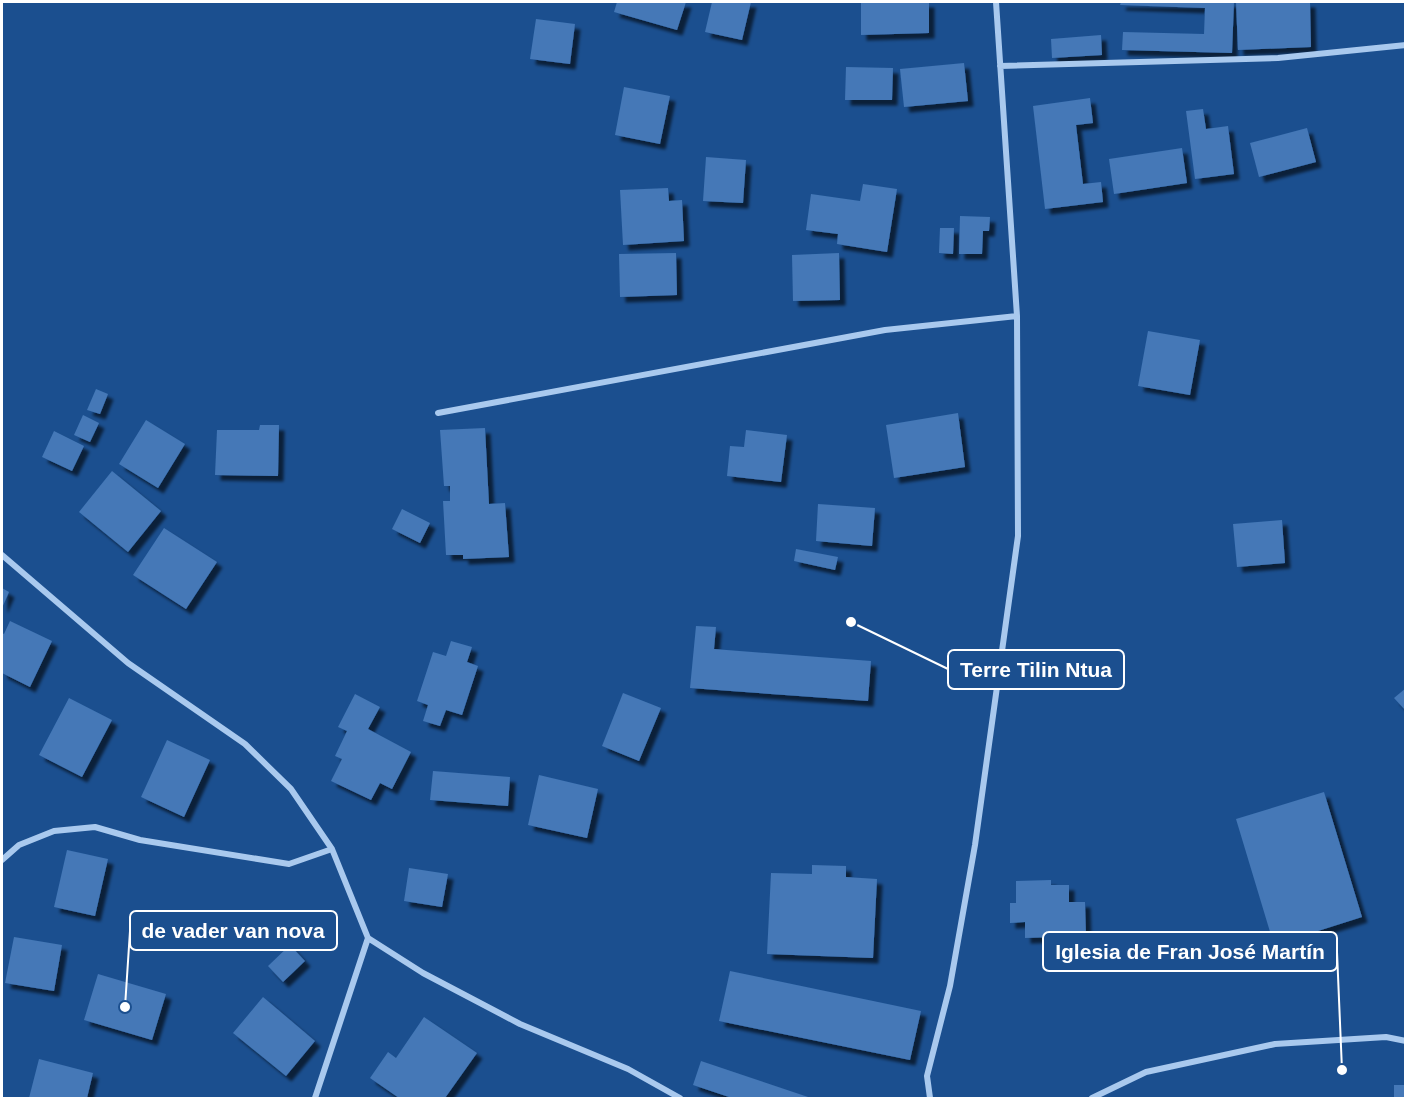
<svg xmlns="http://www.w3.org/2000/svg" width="1407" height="1100" font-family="Helvetica,sans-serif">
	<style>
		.building { fill: #4478b7; filter: url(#shadow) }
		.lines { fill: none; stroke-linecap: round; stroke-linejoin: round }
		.minor { stroke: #a9c9ee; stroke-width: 6 }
		.leader { fill: none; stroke: #fff; stroke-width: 2 }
		.callout-dot { fill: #fff; stroke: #1b4f8f; stroke-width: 2 }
		.callout { fill: #1b4f8f; stroke: #fff; stroke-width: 2 }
		.callout-label { font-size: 21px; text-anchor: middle; font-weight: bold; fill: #fff }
	</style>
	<defs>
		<filter id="shadow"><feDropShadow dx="5.5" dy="5.5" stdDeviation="1.5" flood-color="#0009"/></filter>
	</defs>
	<rect width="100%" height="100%" fill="#1b4f8f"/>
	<!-- building -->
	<path class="building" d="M617 2H686L677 30 614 12Z
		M712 2H751L742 40 705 32Z
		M861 2H929V33L861 35Z
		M1121 2H1234L1232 53 1122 50 1123 32 1204 34 1205 8 1120 5Z
		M1236 2H1310L1311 47 1238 50Z
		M536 19 575 24 570 64 530 59Z
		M1101 35 1102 55 1052 58 1051 39Z
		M964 63 968 101 904 107 900 69Z
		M846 67 893 68 892 100H845Z
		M624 87 670 96 660 144 615 135Z
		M1090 98 1093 123 1076 125 1083 184 1101 182 1103 202 1045 209 1033 106Z
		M1203 109 1206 129 1228 126 1234 174 1195 179 1186 111Z
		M1307 128 1316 162 1259 177 1250 143Z
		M1182 148 1187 183 1114 194 1109 159Z
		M706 157 746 160 743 203 703 201Z
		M863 184 897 189 887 252 837 244 838 234 806 230 811 194 860 201Z
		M668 188 669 201 682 200 684 241 623 245 620 190Z
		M960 216 990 217 989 231H983L982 254H959Z
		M940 228H954L953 254 939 253Z
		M676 253 677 295 620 297 619 254Z
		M839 253 840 300 793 301 792 255Z
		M1148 331 1200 340 1190 395 1138 386Z
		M96 389 108 394 100 414 87 410Z
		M958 413 965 467 894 478 886 425Z
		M83 415 99 423 90 442 74 435Z
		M146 420 185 444 158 488 119 464Z
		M260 425H279L278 476 215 475 217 430H259Z
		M485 428 489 504 505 503 509 557 463 559V555H446L443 501H450V486H444L440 430Z
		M746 430 787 435 781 482 727 476 730 446 744 447Z
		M54 431 84 446 72 471 42 457Z
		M112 471 161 511 128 552 79 512Z
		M818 504 875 508 872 546 816 541Z
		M402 509 430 523 420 543 392 529Z
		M1282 520 1285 563 1237 567 1233 524Z
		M164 528 217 562 186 609 133 575Z
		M796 549 838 557 835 570 794 561Z
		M2 588 9 592 2 608Z
		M10 621 52 641 30 687 2 673V633L4 634Z
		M696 626 716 627 714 649 871 661 868 701 690 688Z
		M451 641 472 647 467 662 478 666 462 715 446 710 440 726 423 721 428 705 417 701 433 652 446 656Z
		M1406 688V711L1394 698Z
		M623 693 661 708 639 761 602 746Z
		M355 694 380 707 368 729 411 752 392 789 380 783 371 800 331 781 342 759 335 756 347 731 338 727Z
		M69 698 112 720 82 777 39 755Z
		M167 740 210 760 184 817 141 797Z
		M433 771 510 777 508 806 430 800Z
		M539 775 598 789 587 838 528 825Z
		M1324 792 1362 917 1274 945 1236 819Z
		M67 850 108 859 95 916 54 907Z
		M812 865 846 866V877L877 879 873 958 767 954 771 873 812 874Z
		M409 868 448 874 442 907 404 901Z
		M1051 880V885H1069V902H1085L1086 936 1025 938V922L1010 923V903H1016V881Z
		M14 937 62 945 54 991 5 983Z
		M290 945 305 961 283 982 268 966Z
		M730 971 921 1011 910 1060 719 1021Z
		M98 974 166 994 152 1040 84 1020Z
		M263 997 315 1041 286 1076 233 1033Z
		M424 1017 477 1053 445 1098H399L370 1078 388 1052 396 1058Z
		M39 1059 93 1073 87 1098H29Z
		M701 1061 811 1098H732L693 1085Z
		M1394 1085H1406V1098H1394Z"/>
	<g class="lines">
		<!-- minor -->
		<path class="minor" d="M1000 66 1278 58 1406 45
			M438 413 885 330 1017 316
			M2 555 128 663 245 744 291 789 332 849 368 938 423 973 520 1024 628 1069 680 1098
			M2 860 19 845 54 831 95 827 140 840 289 864 332 849
			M315 1098 368 938
			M930 1098 927 1076 950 986 975 845 1018 536 1017 316 996 2
			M1092 1098 1146 1072 1275 1044 1386 1037 1406 1041"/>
	</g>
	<!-- callouts -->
	<path class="leader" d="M851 622L948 669M125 1007L130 931M1342 1070L1337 952"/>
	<g class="callout-dot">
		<circle cx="851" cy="622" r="6"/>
		<circle cx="125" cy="1007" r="6"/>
		<circle cx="1342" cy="1070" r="6"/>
	</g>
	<g class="callout">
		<rect x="948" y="650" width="176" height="39" rx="6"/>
		<rect x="130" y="911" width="207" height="39" rx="6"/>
		<rect x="1043" y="932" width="294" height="39" rx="6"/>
	</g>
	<g class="callout-label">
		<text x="1036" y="677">Terre Tilin Ntua</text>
		<text x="233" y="938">de vader van nova</text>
		<text x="1190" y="959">Iglesia de Fran José Martín</text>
	</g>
	<!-- border -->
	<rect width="1407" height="1100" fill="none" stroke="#ffffff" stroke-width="6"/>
</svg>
